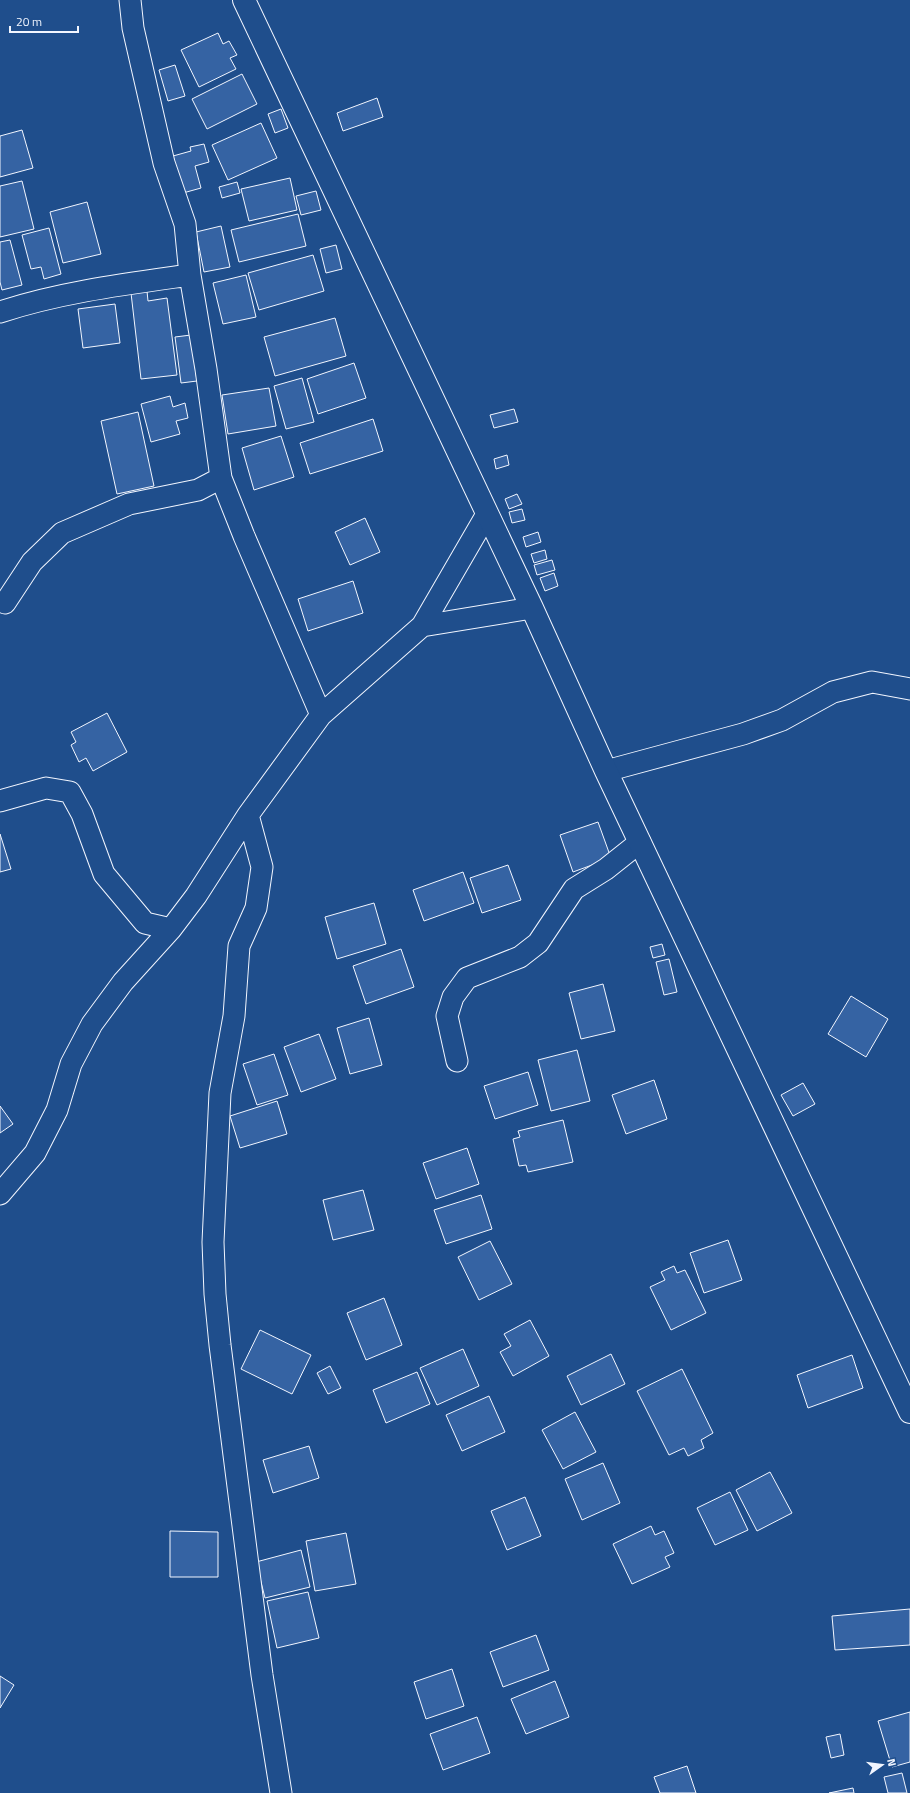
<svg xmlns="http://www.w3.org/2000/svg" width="910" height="1793" font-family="'Titillium Web',sans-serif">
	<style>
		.building { fill: #3563a3; stroke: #f2f6ff }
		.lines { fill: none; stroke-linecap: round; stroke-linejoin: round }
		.minor-casing { stroke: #f2f6ff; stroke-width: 23 }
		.tertiary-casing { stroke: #f2f6ff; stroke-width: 24 }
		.minor { stroke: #1f4e8c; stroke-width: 21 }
		.tertiary { stroke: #1f4e8c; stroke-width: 22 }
	</style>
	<rect width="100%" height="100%" fill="#1f4e8c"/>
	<!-- building -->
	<path class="building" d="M218 33 223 44 229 41 237 55 230 58 236 69 199 87 181 50Z
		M175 65 185 96 168 101 159 70Z
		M242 74 257 104 207 129 192 99Z
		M377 98 383 117 343 131 337 113Z
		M281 109 288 128 275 133 268 114Z
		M261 123 277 158 228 180 212 145Z
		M22 130 33 168 0 177V136Z
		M204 144 209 162 195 166 201 188 183 193 173 156 191 151 190 147Z
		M290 178 297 210 249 221 241 189Z
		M22 181 34 229 0 237V186Z
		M237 182 240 193 222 198 219 187Z
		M316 191 321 210 301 215 296 196Z
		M87 202 101 254 63 263 50 212Z
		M298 214 306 246 239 262 231 230Z
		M221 226 230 267 204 272 196 232Z
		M49 228 61 274 44 279 41 267 31 269 22 235Z
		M10 240 22 285 2 290 0 282V242Z
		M336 245 342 269 326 273 320 249Z
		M313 255 324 291 259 310 248 273Z
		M246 275 256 317 223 324 213 283Z
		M147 291 148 301 167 298 177 375 141 379 131 293Z
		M115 304 120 343 83 348 78 309Z
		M335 318 346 356 275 376 264 337Z
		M191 335 197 381 181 383 175 337Z
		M354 363 366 398 318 414 307 379Z
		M302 378 314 422 286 429 274 386Z
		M269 388 276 426 228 434 222 395Z
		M170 396 173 407 185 403 188 418 176 421 180 434 151 442 141 404Z
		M514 409 518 422 494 428 490 415Z
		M138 412 154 486 117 494 101 421Z
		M373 419 383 451 310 474 300 443Z
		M281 436 294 477 254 490 242 448Z
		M507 455 509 465 496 469 494 459Z
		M517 494 522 504 509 509 505 499Z
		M522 509 525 520 512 523 509 512Z
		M365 518 380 552 350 565 335 532Z
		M538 532 541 542 526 547 523 537Z
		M545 550 547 559 534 563 531 554Z
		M552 560 555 570 537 575 534 565Z
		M554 573 558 586 545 591 540 578Z
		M353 581 363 613 308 631 298 599Z
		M107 713 127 752 93 771 86 758 79 762 71 745 76 742 71 732Z
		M598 822 611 858 573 872 560 835Z
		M0 834 11 869 0 872Z
		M508 865 521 900 482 913 470 878Z
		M463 872 474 903 424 921 413 890Z
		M374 903 386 944 337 959 325 917Z
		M662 944 665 955 653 958 650 947Z
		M401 949 414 987 366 1004 353 966Z
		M669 959 677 992 664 995 656 962Z
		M603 984 615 1031 581 1039 569 993Z
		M851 996 888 1019 866 1057 828 1034Z
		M369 1018 382 1065 350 1074 337 1028Z
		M319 1034 336 1079 301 1092 284 1047Z
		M577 1050 590 1101 551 1111 538 1060Z
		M274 1054 288 1095 257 1105 243 1064Z
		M528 1072 538 1105 495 1119 484 1086Z
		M654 1080 667 1119 626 1134 612 1095Z
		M803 1083 815 1104 793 1116 781 1095Z
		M277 1101 287 1134 240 1148 230 1116Z
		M0 1106 13 1124 0 1133Z
		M563 1120 573 1162 528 1172 526 1165 519 1166 513 1139 520 1137 518 1131Z
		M467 1148 479 1184 436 1199 423 1163Z
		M363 1190 374 1230 333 1240 323 1200Z
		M481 1195 492 1229 446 1244 434 1210Z
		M728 1240 742 1280 704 1293 690 1253Z
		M490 1241 512 1284 479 1300 458 1257Z
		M674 1266 677 1273 685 1270 706 1313 671 1330 650 1287 665 1280 661 1272Z
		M384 1298 402 1345 366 1360 347 1313Z
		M530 1320 549 1356 513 1376 500 1352 511 1346 504 1334Z
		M260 1330 311 1355 292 1394 241 1369Z
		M463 1349 479 1386 437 1405 420 1368Z
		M611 1354 625 1384 581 1405 567 1376Z
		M852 1355 863 1388 808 1408 797 1375Z
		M330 1366 341 1388 328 1394 317 1373Z
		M682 1369 713 1433 701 1440 704 1448 688 1456 684 1448 669 1455 637 1391Z
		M417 1372 430 1404 386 1423 373 1390Z
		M489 1396 505 1432 462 1451 446 1415Z
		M575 1412 596 1452 563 1469 542 1430Z
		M309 1446 319 1478 273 1493 263 1460Z
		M603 1463 620 1503 582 1520 565 1479Z
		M770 1472 792 1513 757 1531 736 1490Z
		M730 1492 748 1530 715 1545 697 1508Z
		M525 1497 541 1536 507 1550 491 1511Z
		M651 1526 655 1535 664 1531 674 1553 665 1557 670 1567 632 1584 613 1544Z
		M170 1531 218 1532V1577H170Z
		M346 1533 356 1584 315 1591 306 1541Z
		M301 1550 310 1587 265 1598 256 1562Z
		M308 1592 319 1638 277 1648 267 1601Z
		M910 1609V1645L835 1650 832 1616Z
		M536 1635 549 1670 503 1687 490 1652Z
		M452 1669 464 1706 426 1719 414 1682Z
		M0 1676 14 1685 0 1708Z
		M555 1681 569 1717 526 1734 511 1699Z
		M910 1712V1762L892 1767 878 1721Z
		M477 1717 490 1753 443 1770 430 1734Z
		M840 1734 844 1755 831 1758 826 1737Z
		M687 1766 696 1793H660L654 1777Z
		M902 1773 907 1793H888L884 1777Z
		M853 1788 854 1793H829Z"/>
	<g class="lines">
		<!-- minor casing -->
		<g class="minor-casing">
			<path id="minor" d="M130 0 133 28 164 163 185 224 190 275 206 369 221 478 244 536 321 715
				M0 312C61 292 126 284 190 275
				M5 603 32 562 62 533 129 504 198 490 221 478
				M422 626 532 608
				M606 771 743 734 782 720 833 692 872 682 910 689
				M0 801 46 788 70 792 82 814 104 874 145 923 171 929
				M248 815 262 867 256 908 239 946 234 1016 220 1093 213 1242 215 1294 220 1345 262 1675 281 1793
				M457 1061 447 1016 453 997 467 978 520 957 538 943 574 889 606 869 640 842
				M0 1194 35 1153 57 1110 71 1064 92 1024 123 982 171 929 196 896 248 815 321 715 422 626 487 514"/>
		</g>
		<!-- tertiary casing -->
		<g class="tertiary-casing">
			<path id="tertiary" d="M244 0 532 608 606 771 910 1412"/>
		</g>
		<!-- minor -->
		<use href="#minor" class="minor"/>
		<!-- tertiary -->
		<use href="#tertiary" class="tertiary"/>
	</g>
	<!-- north arrow -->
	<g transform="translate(882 1765) rotate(76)" stroke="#1f4e8c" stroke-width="3" paint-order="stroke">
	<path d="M0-3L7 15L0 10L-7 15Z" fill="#f2f6ff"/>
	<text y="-6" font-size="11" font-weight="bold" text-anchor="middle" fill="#f2f6ff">N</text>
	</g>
	<!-- scale -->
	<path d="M10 26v6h68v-6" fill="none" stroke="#f2f6ff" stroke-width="2"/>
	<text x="16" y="26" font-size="12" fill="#f2f6ff" stroke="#1f4e8c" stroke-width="3" paint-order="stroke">20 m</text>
</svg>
